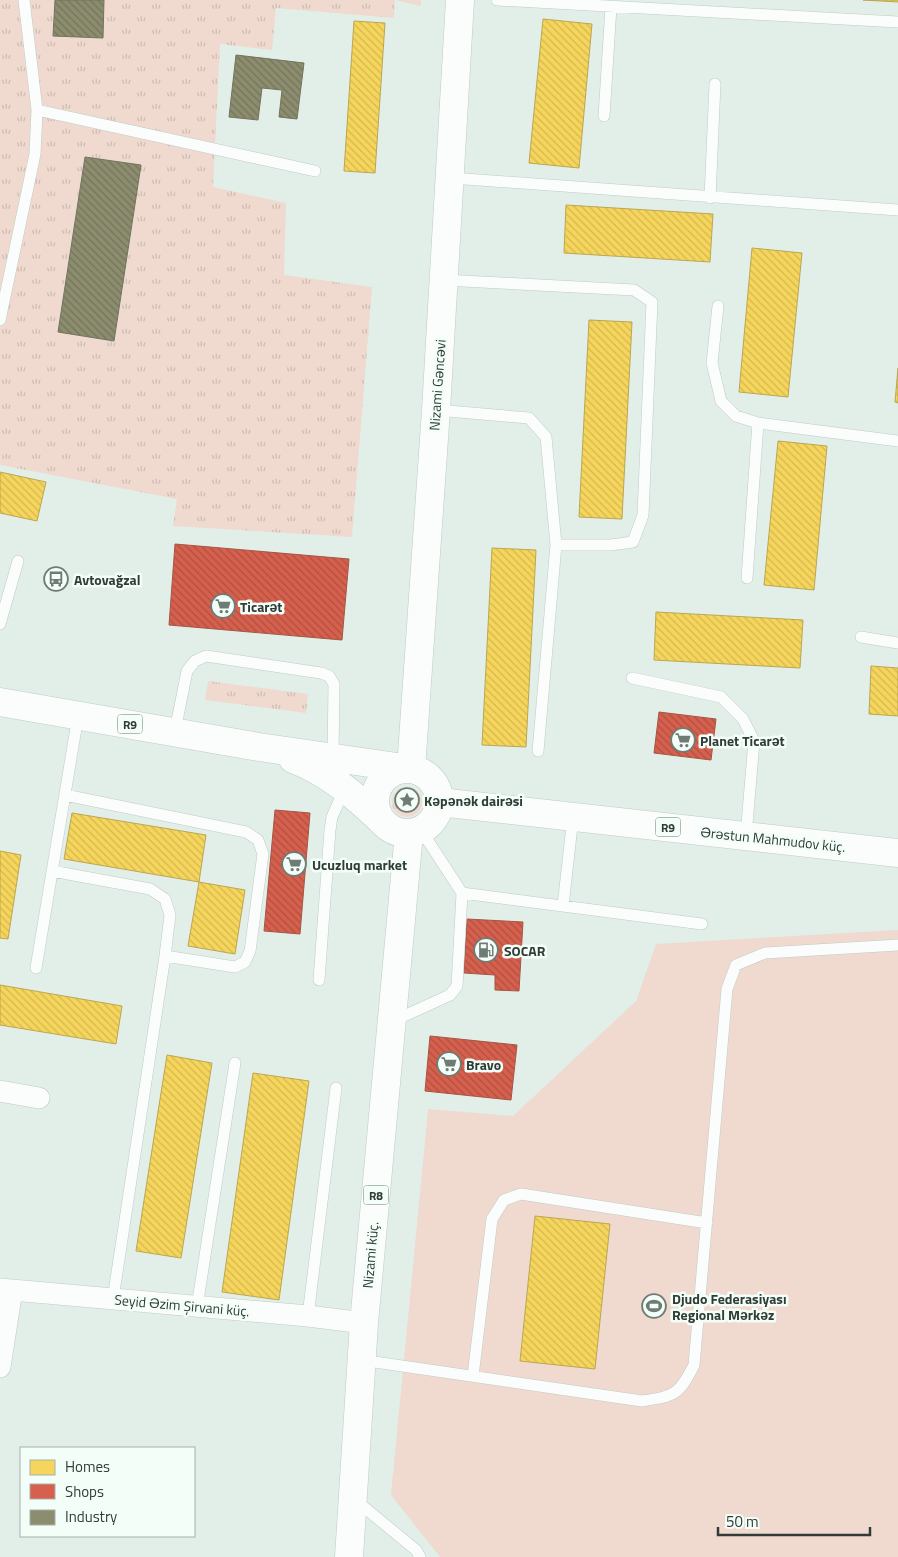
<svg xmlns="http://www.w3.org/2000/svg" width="898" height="1557" font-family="'Titillium Web',sans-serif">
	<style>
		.grass { fill: url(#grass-tufts) }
		.pitch { fill: #f0dacf }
		.homes { fill: url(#homes-back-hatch); stroke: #bba751 }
		.shops { fill: url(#shops-back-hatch); stroke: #a55546 }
		.industry { fill: url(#industry-back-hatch); stroke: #71745e }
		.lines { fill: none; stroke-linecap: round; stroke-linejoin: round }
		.service-casing { stroke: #c0cbc5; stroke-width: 12 }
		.minor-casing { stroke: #c0cbc5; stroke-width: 22 }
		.primary-casing { stroke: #c0cbc5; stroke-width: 29 }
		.trunk-casing { stroke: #c0cbc5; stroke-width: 29 }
		.service { stroke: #fafdfc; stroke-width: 11 }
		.minor { stroke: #fafdfc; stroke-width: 21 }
		.primary { stroke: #fafdfc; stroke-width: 28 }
		.trunk { stroke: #fafdfc; stroke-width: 28 }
		.labels { text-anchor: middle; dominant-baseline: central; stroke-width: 5; stroke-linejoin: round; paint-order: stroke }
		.shield { fill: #f4fef9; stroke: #6c7671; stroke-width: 1 }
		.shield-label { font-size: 12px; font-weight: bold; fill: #323c37 }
		.street-label { font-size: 14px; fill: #323c37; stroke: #f4fef9 }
		.poi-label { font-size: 14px; font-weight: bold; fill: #323c37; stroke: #f4fef9; text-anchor: start }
	</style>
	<defs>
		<pattern id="grass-tufts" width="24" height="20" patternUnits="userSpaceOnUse" patternTransform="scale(1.25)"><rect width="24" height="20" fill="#f0dacf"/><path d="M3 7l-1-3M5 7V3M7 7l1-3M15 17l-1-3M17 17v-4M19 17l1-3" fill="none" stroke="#cebcb2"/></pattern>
		<pattern id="homes-back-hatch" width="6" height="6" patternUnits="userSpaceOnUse" patternTransform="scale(1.25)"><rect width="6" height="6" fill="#f6d55c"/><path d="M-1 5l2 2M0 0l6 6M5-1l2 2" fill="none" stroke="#d3b851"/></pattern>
		<pattern id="shops-back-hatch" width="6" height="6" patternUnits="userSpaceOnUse" patternTransform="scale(1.25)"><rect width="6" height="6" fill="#d6604d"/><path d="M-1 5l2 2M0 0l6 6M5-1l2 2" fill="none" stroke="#ae5041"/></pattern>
		<pattern id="industry-back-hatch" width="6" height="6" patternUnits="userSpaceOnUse" patternTransform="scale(1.25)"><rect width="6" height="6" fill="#8c8c6e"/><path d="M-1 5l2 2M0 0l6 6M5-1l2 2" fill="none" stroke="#73745b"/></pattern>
	</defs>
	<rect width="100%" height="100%" fill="#e1efe8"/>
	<!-- grass -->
	<path class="grass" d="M0 0H421V6L395 0 394 18 276 8 272 50 220 44 213 187 286 203 284 275 372 287 352 537 173 526 177 499 0 465Z
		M208 681 308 694 306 713 205 700Z
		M392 802a15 15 0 1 1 30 0a15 15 0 1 1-30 0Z"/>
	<!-- pitch -->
	<path class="pitch" d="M898 930V1557H440L391 1495 428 1109 513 1116 636 1001 656 944Z"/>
	<!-- homes -->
	<path class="homes" d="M863 0H898V2Z
		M543 19 592 24 579 168 529 163Z
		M354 21 385 23 375 173 344 171Z
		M566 205 713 214 710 262 564 253Z
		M752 248 802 253 788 397 739 392Z
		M589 320 632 322 622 519 579 517Z
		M898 368V403L895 402Z
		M778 441 827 446 814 590 764 585Z
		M0 472 46 482 37 521 0 513Z
		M492 548 536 550 526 747 482 745Z
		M656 612 803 620 800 668 654 660Z
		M871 666 898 668V716L869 714Z
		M72 813 206 835 199 882 64 859Z
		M0 851 21 855 8 939 0 938Z
		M199 882 245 890 235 954 188 946Z
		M0 985 122 1006 116 1044 0 1025Z
		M167 1055 212 1063 181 1258 136 1251Z
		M253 1073 309 1081 279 1300 222 1292Z
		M535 1216 610 1224 595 1369 520 1361Z"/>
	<!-- shops -->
	<path class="shops" d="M175 544 349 559 342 640 169 625Z
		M659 712 716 719 711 760 654 753Z
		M275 810 310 813 300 934 264 931Z
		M467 919 523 922 519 991 495 990V975L464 973Z
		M430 1036 517 1045 511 1100 425 1091Z"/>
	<!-- industry -->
	<path class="industry" d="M55 0H104L103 38 53 36Z
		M236 55 304 63 297 119 279 117 282 90 262 88 258 120 229 117Z
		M85 157 141 165 114 341 58 332Z"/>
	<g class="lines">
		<!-- service casing -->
		<g class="service-casing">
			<path id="service" d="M497 0 898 22
				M37 110 315 171
				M604 116 611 7
				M451 178 898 210
				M710 198 715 84
				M444 280 634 290 652 302 643 515 633 542 611 545H556
				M718 306 712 363 721 401 736 416 758 423 898 441
				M0 320 35 154 37 110 24 0
				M436 410 529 418 546 437 556 545 538 751
				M747 578 758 423
				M0 624 18 561
				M861 637 898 643
				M632 678 721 697 743 719 754 741 746 836
				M175 731 187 671 195 661 206 656 321 673 329 676 334 684 333 758
				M52 871 150 889 165 899 170 915 165 956 235 967 245 962 250 951 263 854 258 840 246 832 65 795
				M462 893 702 924
				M563 906 573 817
				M36 968 78 716
				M319 980 330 830 332 817 345 788
				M393 1021 450 995 457 986 462 893 421 830
				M113 1299 165 956
				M197 1307 235 1063
				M308 1316 336 1088
				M361 1360 642 1401C675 1396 679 1395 694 1365L727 989 736 965 765 953 898 945
				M473 1376 492 1219 504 1200 521 1194 707 1223
				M354 1499 416 1550 420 1557"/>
		</g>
		<!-- minor casing -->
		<g class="minor-casing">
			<path id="minor" d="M0 1091 39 1098
				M0 1289 308 1316 364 1323
				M0 1367 12 1290"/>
		</g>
		<!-- primary casing -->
		<g class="primary-casing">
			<path id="primary" d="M0 702 259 747 411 769
				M293 759C330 773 359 799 387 826
				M439 802 898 853"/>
		</g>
		<!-- trunk casing -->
		<g class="trunk-casing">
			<path id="trunk" d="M411 769 436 410 460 0
				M375 801a32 32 0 1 1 64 0a32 32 0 1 1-64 0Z
				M349 1557 364 1323 409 833"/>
		</g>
		<!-- service -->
		<use href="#service" class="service"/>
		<!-- minor -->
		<use href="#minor" class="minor"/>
		<!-- primary -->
		<use href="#primary" class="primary"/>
		<!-- trunk -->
		<use href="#trunk" class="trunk"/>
	</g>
	<!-- icons -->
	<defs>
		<g id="bus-ring" transform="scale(1.25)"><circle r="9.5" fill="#f4fef9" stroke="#6f7b75" stroke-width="1.5"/><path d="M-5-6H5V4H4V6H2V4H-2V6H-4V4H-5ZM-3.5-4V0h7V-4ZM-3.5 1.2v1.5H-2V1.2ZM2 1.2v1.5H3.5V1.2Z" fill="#6f7b75"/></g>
		<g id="supermarket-ring" transform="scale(1.25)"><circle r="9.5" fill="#f4fef9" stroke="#6f7b75" stroke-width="1.5"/><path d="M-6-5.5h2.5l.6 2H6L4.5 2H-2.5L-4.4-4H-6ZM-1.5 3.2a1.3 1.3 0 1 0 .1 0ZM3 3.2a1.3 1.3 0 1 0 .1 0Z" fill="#6f7b75"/></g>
		<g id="sight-ring" transform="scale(1.25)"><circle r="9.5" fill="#f4fef9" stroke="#6f7b75" stroke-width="1.5"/><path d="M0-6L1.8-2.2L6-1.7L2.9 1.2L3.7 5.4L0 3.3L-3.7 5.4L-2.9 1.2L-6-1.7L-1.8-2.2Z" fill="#6f7b75"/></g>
		<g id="fuel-ring" transform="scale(1.25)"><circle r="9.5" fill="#f4fef9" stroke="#6f7b75" stroke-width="1.5"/><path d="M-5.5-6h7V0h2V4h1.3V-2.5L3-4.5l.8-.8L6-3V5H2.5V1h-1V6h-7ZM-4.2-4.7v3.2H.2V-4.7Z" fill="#6f7b75"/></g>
		<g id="stadium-ring" transform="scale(1.25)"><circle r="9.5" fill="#f4fef9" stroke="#6f7b75" stroke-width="1.5"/><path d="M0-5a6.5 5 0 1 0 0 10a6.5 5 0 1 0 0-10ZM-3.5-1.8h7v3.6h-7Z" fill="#6f7b75"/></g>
	</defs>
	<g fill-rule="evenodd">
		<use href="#bus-ring" x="56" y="579"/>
		<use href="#supermarket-ring" x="223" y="606"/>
		<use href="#supermarket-ring" x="683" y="740"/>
		<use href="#sight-ring" x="407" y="800"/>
		<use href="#supermarket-ring" x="294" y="864"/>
		<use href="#fuel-ring" x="486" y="950"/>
		<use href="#supermarket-ring" x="449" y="1064"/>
		<use href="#stadium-ring" x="654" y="1306"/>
	</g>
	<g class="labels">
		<!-- shield labels -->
		<g class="shield">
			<rect x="117.5" y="714.5" width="25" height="19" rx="4"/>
			<rect x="655.5" y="817.5" width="25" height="19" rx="4"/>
			<rect x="363.5" y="1185.5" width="25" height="19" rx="4"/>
		</g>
		<g class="shield-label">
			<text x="130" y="724">R9</text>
			<text x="668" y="827">R9</text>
			<text x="376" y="1195">R8</text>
		</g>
		<!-- street labels -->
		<g class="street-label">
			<text transform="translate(437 385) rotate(-86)">Nizami Gəncəvi</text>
			<text transform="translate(773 839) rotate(6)">Ərəstun Mahmudov küç.</text>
			<text transform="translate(370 1255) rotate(-85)">Nizami küç.</text>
			<text transform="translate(182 1305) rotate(5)">Seyid Əzim Şirvani küç.</text>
		</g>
		<!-- poi labels -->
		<g class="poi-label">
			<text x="74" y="579">Avtovağzal</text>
			<text x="240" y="606">Ticarət</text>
			<text x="700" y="740">Planet Ticarət</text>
			<text x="424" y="800">Kəpənək dairəsi</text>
			<text x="312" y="864">Ucuzluq market</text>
			<text x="504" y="950">SOCAR</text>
			<text x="466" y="1064">Bravo</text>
			<text x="672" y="1298">Djudo Federasiyası<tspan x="672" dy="16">Regional Mərkəz</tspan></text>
		</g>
	</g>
	<!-- legend -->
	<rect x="20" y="1447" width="175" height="90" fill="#f4fef9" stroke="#a6b0ab"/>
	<rect x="30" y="1460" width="25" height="15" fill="#f6d55c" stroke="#a6b0ab"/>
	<text x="65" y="1472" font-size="15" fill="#323c37">Homes</text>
	<rect x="30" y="1484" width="25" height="15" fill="#d6604d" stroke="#a6b0ab"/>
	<text x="65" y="1497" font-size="15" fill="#323c37">Shops</text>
	<rect x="30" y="1510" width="25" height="15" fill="#8c8c6e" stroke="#a6b0ab"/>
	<text x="65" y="1522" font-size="15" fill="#323c37">Industry</text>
	<!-- scale -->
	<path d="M718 1527v8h152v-8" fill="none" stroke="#323c37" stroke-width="2.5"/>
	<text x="726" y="1527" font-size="15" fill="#323c37" stroke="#f4fef9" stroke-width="4" paint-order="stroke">50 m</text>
</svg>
